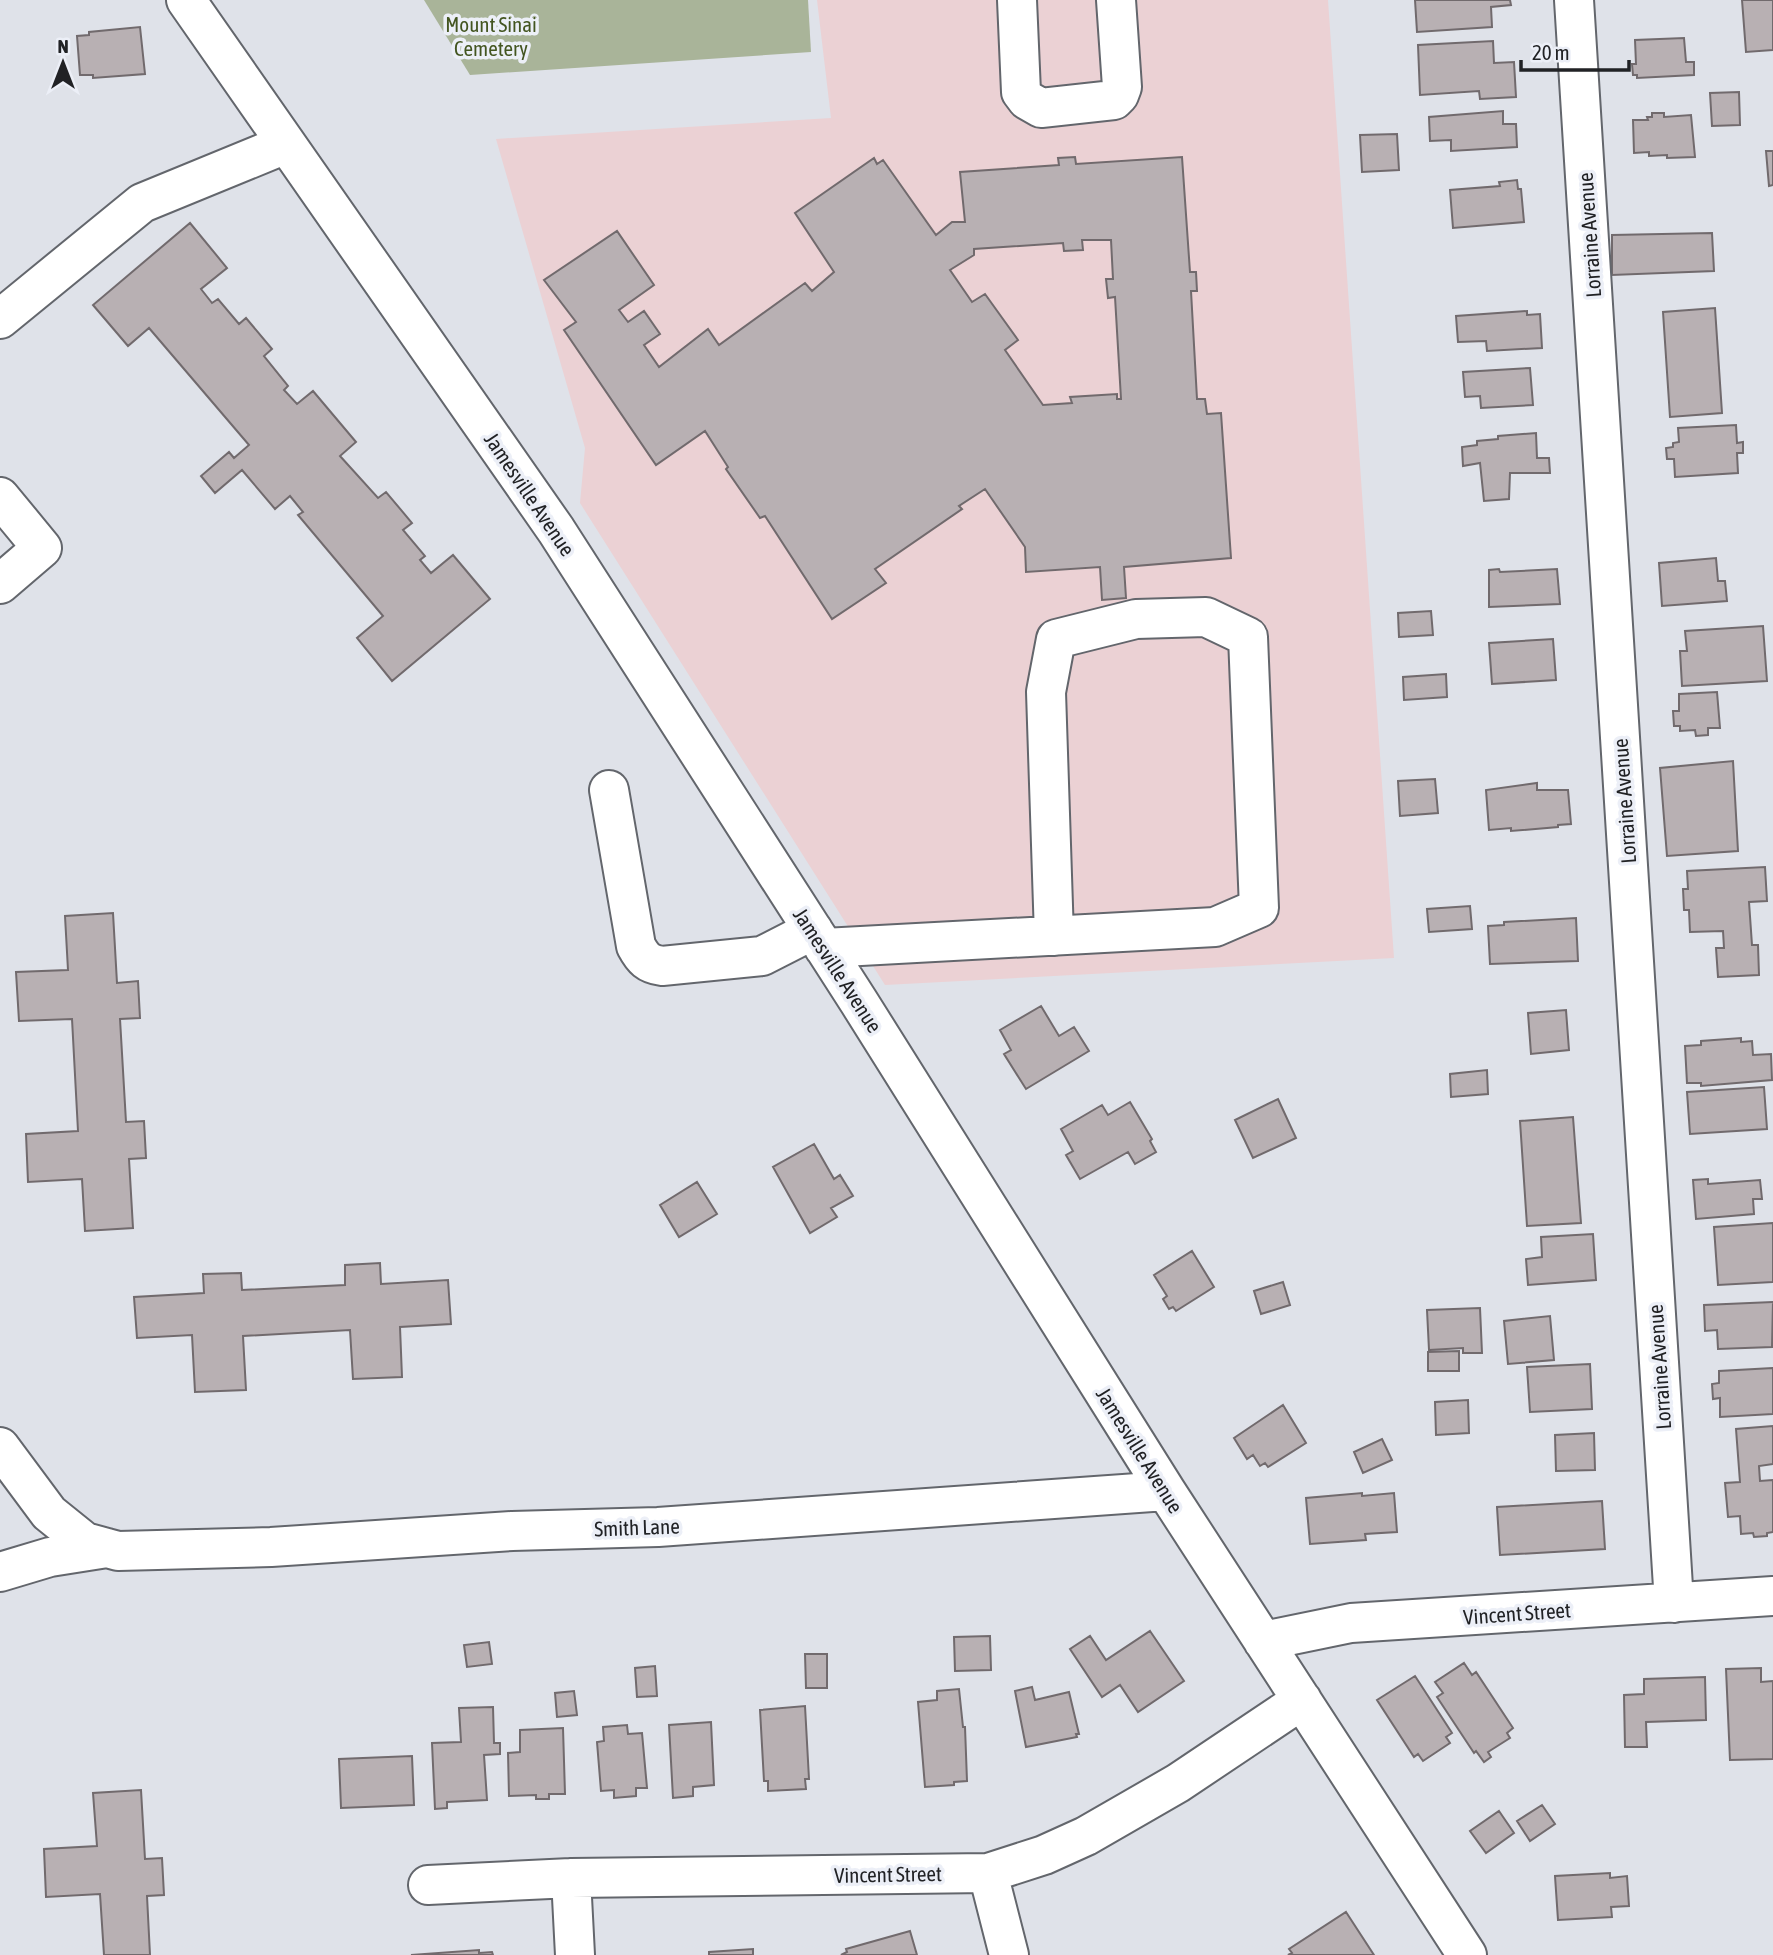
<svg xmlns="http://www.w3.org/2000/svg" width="1773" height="1955" font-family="'Asap Condensed',sans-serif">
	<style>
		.education { fill: #ebd1d4 }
		.green { fill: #a9b499 }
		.building { fill: #b8b0b3; stroke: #716a6d; stroke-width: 2; fill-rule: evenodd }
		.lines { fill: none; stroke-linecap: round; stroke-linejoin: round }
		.minor-casing { stroke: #63666c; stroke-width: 42 }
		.minor { stroke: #fff; stroke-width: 38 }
		.labels { text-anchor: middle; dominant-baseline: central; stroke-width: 7; stroke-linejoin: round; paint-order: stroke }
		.park-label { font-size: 21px; fill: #435520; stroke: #eceff7 }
		.street-label { font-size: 21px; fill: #212225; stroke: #eceff7 }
	</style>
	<rect width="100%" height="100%" fill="#dfe2e9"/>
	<!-- education -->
	<path class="education" d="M817 0H1328L1394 958 885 985 580 503 585 448 496 139 831 118Z"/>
	<!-- green -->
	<path class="green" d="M424 0H808L811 52 470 75Z"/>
	<!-- building -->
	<path class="building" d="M1415 0H1510L1511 5 1491 7 1492 27 1417 32Z
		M1742 0H1773V50L1746 52Z
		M140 27 145 74 93 78V75H80L77 36 89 35V32Z
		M1684 38 1686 62H1694V75L1637 78V75H1633L1632 64H1636L1635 40Z
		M1493 41 1494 63 1514 62 1516 97 1480 99 1479 91 1420 95 1418 45Z
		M1739 92 1740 125 1712 126 1710 93Z
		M1503 111V124H1516L1517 147 1451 151V140L1430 141 1429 117Z
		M1652 113H1664V117L1691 115 1695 157 1667 158V155L1649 156V152L1634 153 1633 120H1648L1647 117H1652Z
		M1397 134 1399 170 1362 172 1360 135Z
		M1766 151H1773V185L1769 186Z
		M1075 157 1076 164 1182 157 1190 272H1196L1197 291H1191L1197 399H1205L1207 414 1221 413 1231 558 1124 567 1126 598 1102 600 1100 567 1026 572 1025 547 985 489 959 506 962 509 875 569 886 583 832 619 765 516 760 518 726 469 728 467 705 431 656 465 564 330 576 322 544 280 617 231 654 285 619 310 628 322 644 311 660 334 644 345 659 367 708 329 719 345 805 283 812 291 834 272 795 213 874 158 877 164 883 160 936 235 952 222H965L960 172 1059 165 1058 158ZM1082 240H1111L1113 279H1106L1108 298 1115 297 1121 399H1117V394L1070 397 1072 403 1043 405 1005 350 1018 340 985 294 972 302 950 270 974 255V249L1063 243 1064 251 1083 250Z
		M1517 180 1518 189H1521L1524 222 1453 228 1450 190 1500 186 1499 182Z
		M190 223 227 268 201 289 212 303 218 299 239 324 246 318 272 349 264 356 288 386 284 390 297 404 313 391 356 442 340 456 378 498 386 492 412 523 403 530 425 556 420 560 431 573 453 555 490 599 392 681 357 638 383 616 298 515 303 512 290 496 275 509 242 470 215 493 201 476 229 452 234 458 249 445 149 328 128 346 93 305Z
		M1712 233 1714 271 1612 275V235Z
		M1715 308 1722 413 1670 417 1663 312Z
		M1527 311V315L1540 314 1542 348 1487 351 1486 341 1458 342 1456 316Z
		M1530 368 1533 405 1481 408 1480 396 1465 397 1463 372Z
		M1736 425 1737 443 1743 442V453H1737L1738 473 1675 477 1674 459H1667L1666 448 1673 447V443L1679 442 1678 428Z
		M1536 433 1537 458H1549L1550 473H1510L1509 499 1484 501 1480 463 1463 466 1462 447 1477 445V441L1498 439V436Z
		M1716 558 1718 581H1725L1727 601 1662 606 1659 563Z
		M1499 569 1500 572 1557 569 1560 604 1489 607V570Z
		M1431 611 1433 635 1399 637 1398 613Z
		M1763 626 1767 681 1682 686 1680 651H1687L1685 631Z
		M1553 639 1556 680 1492 684 1489 643Z
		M1446 674 1447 697 1404 700 1403 677Z
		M1717 692 1720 728H1708V735L1696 736 1695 730 1680 731V726H1674L1673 711H1679V694Z
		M1733 761 1738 851 1667 856 1660 768Z
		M1435 779 1438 813 1400 816 1398 781Z
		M1537 783V790H1568L1571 824 1558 825V827L1511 831V828L1489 830 1486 790Z
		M1765 867 1767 901 1749 902 1752 945H1758L1759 975 1718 977 1716 948H1724L1723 931 1690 932 1689 910H1684L1683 889H1688L1687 871Z
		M1470 906 1472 929 1429 932 1427 909Z
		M113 913 117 983 138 981 140 1018 120 1019 126 1122 144 1121 146 1158 129 1159 133 1228 85 1231 82 1179 28 1182 26 1134 78 1131 72 1019 19 1021 16 972 68 970 65 916Z
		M1576 918 1578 961 1490 964 1488 926 1504 925V922Z
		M1041 1006 1059 1036 1074 1027 1089 1051 1026 1089 1004 1054 1011 1050 1000 1030Z
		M1566 1010 1569 1050 1531 1054 1528 1013Z
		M1741 1038V1042L1752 1041 1753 1055 1771 1054 1772 1080 1701 1086V1083H1687L1685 1046 1701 1045V1041Z
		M1487 1070 1488 1094 1451 1097 1450 1074Z
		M1764 1087 1767 1129 1690 1134 1687 1092Z
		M1278 1099 1296 1138 1253 1158 1235 1120Z
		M1130 1102 1152 1139 1150 1141 1156 1152 1135 1164 1128 1152 1080 1179 1066 1155 1073 1151 1061 1129 1102 1105 1108 1115Z
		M1573 1117 1581 1223 1527 1226 1520 1121Z
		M814 1144 834 1179 840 1175 853 1196 831 1208 837 1217 810 1233 773 1167Z
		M1708 1179V1184L1760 1180 1762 1199H1753L1754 1214 1696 1219 1693 1180Z
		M697 1182 717 1214 679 1237 660 1205Z
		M1773 1223V1282L1718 1285 1714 1227Z
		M1593 1234 1596 1280 1528 1285 1526 1259 1542 1257 1541 1237Z
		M1192 1251 1214 1287 1176 1311 1173 1307 1169 1309 1163 1299 1167 1296 1154 1275Z
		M380 1263 381 1284 448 1280 451 1324 400 1327 402 1377 353 1379 350 1330 243 1336 246 1390 195 1392 192 1335 137 1338 134 1297 204 1293 203 1274 241 1273 242 1290 345 1285V1265Z
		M1283 1282 1290 1305 1261 1314 1254 1291Z
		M1773 1302 1772 1347 1718 1349 1717 1330 1705 1331 1704 1305Z
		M1480 1308 1482 1353H1463V1348L1429 1350 1427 1310Z
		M1550 1316 1554 1360 1508 1364 1504 1321Z
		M1459 1351V1371H1428V1352Z
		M1590 1364 1592 1409 1530 1412 1527 1367Z
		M1773 1368V1414L1720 1417V1398L1713 1399 1712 1384 1719 1383V1371Z
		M1468 1400 1469 1433 1436 1435 1435 1402Z
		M1283 1405 1306 1443 1268 1467 1265 1463 1260 1466 1253 1455 1247 1459 1234 1438Z
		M1773 1426V1464L1759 1466 1760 1481 1773 1480V1532L1767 1533V1536L1754 1537 1753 1533 1741 1534 1740 1516 1728 1517 1725 1483 1740 1482 1736 1429Z
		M1594 1433 1595 1470 1556 1471 1555 1435Z
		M1382 1439 1392 1460 1363 1473 1354 1452Z
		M1362 1493V1496L1394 1493 1397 1532 1365 1534 1366 1540 1310 1544 1306 1498Z
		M1602 1501 1605 1549 1500 1555 1497 1507Z
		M1150 1631 1184 1681 1138 1712 1120 1685 1102 1697 1070 1649 1090 1636 1106 1660Z
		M990 1636 991 1670 955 1671 954 1637Z
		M489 1642 492 1664 467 1667 464 1645Z
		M805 1654H827V1688H806Z
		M1464 1663 1472 1675 1476 1672 1513 1728 1507 1733 1510 1738 1488 1752 1491 1757 1484 1762 1476 1751 1474 1753 1437 1697 1443 1693 1435 1682Z
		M655 1666 657 1696 637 1697 635 1668Z
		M1761 1668V1682L1773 1681V1759L1730 1760 1726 1669Z
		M1415 1676 1452 1733 1446 1737 1450 1743 1423 1761 1418 1754 1414 1757 1377 1700Z
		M1705 1677 1706 1720 1646 1722 1647 1747H1625L1624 1695 1644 1694V1679Z
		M1032 1687 1035 1700 1069 1692 1079 1734H1076L1077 1737 1026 1747 1015 1691Z
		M959 1689 963 1727H965L967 1781 954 1782V1785L925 1787 918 1702 937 1700V1691Z
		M574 1691 577 1715 557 1717 555 1693Z
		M805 1706 809 1779H805L806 1789 768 1791V1781H764L760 1710Z
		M493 1707 494 1743H500V1754L484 1755 487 1800 447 1802V1808L435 1809 432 1743 461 1742 459 1708Z
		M711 1722 714 1785 693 1787V1796L673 1798 669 1725Z
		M627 1725 628 1734 642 1733 647 1788H636V1796L614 1798V1790L601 1791 597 1742 604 1741 603 1727Z
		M563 1728 565 1794H549V1799H536V1795L509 1796 508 1753 520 1752V1730Z
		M412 1756 414 1805 341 1808 339 1759Z
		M141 1790 145 1859 162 1858 164 1895 147 1896 150 1955H104L100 1894 46 1897 44 1849 97 1846 93 1793Z
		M1542 1805 1555 1824 1530 1841 1517 1821Z
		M1499 1811 1514 1833 1486 1853 1470 1831Z
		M1610 1873V1878L1627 1876 1629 1906 1611 1907 1612 1917 1558 1920 1555 1876Z
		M1346 1912 1374 1955H1288L1292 1953 1289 1949Z
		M910 1931 917 1955H841L847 1952 846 1949Z
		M753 1949V1955H709V1952Z
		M479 1950V1953L492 1952 493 1955H411Z"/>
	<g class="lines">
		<!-- minor casing -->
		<g class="minor-casing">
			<path id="minor" d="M186 0 556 530 859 1002 1166 1491 1467 1955
				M1017 0 1021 92 1027 100 1041 108 1114 100 1119 95 1122 87 1116 0
				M1574 0 1674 1603
				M0 319 142 203 286 144
				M0 497 42 548 0 584
				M609 790 636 946C643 959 648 964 662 966L762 956 813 930
				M824 948 1215 927 1259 908 1248 637 1206 617 1136 619 1056 639 1046 692 1054 936
				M0 1447 49 1513 85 1542 118 1551 271 1547 512 1531 658 1527 1166 1491
				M0 1572 50 1557 107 1548
				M1263 1641 1351 1623 1773 1596
				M988 1873 1009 1955
				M571 1878 575 1955
				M428 1885 571 1878 988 1873 1044 1855 1086 1836 1178 1783 1302 1700"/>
		</g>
		<!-- minor -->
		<use href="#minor" class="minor"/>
	</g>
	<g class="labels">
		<!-- park labels -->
		<g class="park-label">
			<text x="491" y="24">Mount Sinai<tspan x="491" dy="24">Cemetery</tspan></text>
		</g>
		<!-- street labels -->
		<g class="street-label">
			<text transform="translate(1589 235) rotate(-94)">Lorraine Avenue</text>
			<text transform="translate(530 494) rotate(56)">Jamesville Avenue</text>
			<text transform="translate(1624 801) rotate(-94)">Lorraine Avenue</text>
			<text transform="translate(838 970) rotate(57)">Jamesville Avenue</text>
			<text transform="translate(1659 1367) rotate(-94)">Lorraine Avenue</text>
			<text transform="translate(1140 1450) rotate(58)">Jamesville Avenue</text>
			<text transform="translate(637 1527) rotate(-2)">Smith Lane</text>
			<text transform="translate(1517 1613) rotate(-4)">Vincent Street</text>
			<text transform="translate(888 1874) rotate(-1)">Vincent Street</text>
		</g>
	</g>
	<!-- north arrow -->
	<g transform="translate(63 63)" stroke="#eceff7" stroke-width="5" paint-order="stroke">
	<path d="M0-5L12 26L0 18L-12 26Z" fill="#212225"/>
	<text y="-10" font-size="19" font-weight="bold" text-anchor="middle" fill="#212225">N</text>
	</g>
	<!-- scale -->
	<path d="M1521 60v10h108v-10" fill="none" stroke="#212225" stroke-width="3.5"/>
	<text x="1532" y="60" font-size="21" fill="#212225" stroke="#eceff7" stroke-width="5" paint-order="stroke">20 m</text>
</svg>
